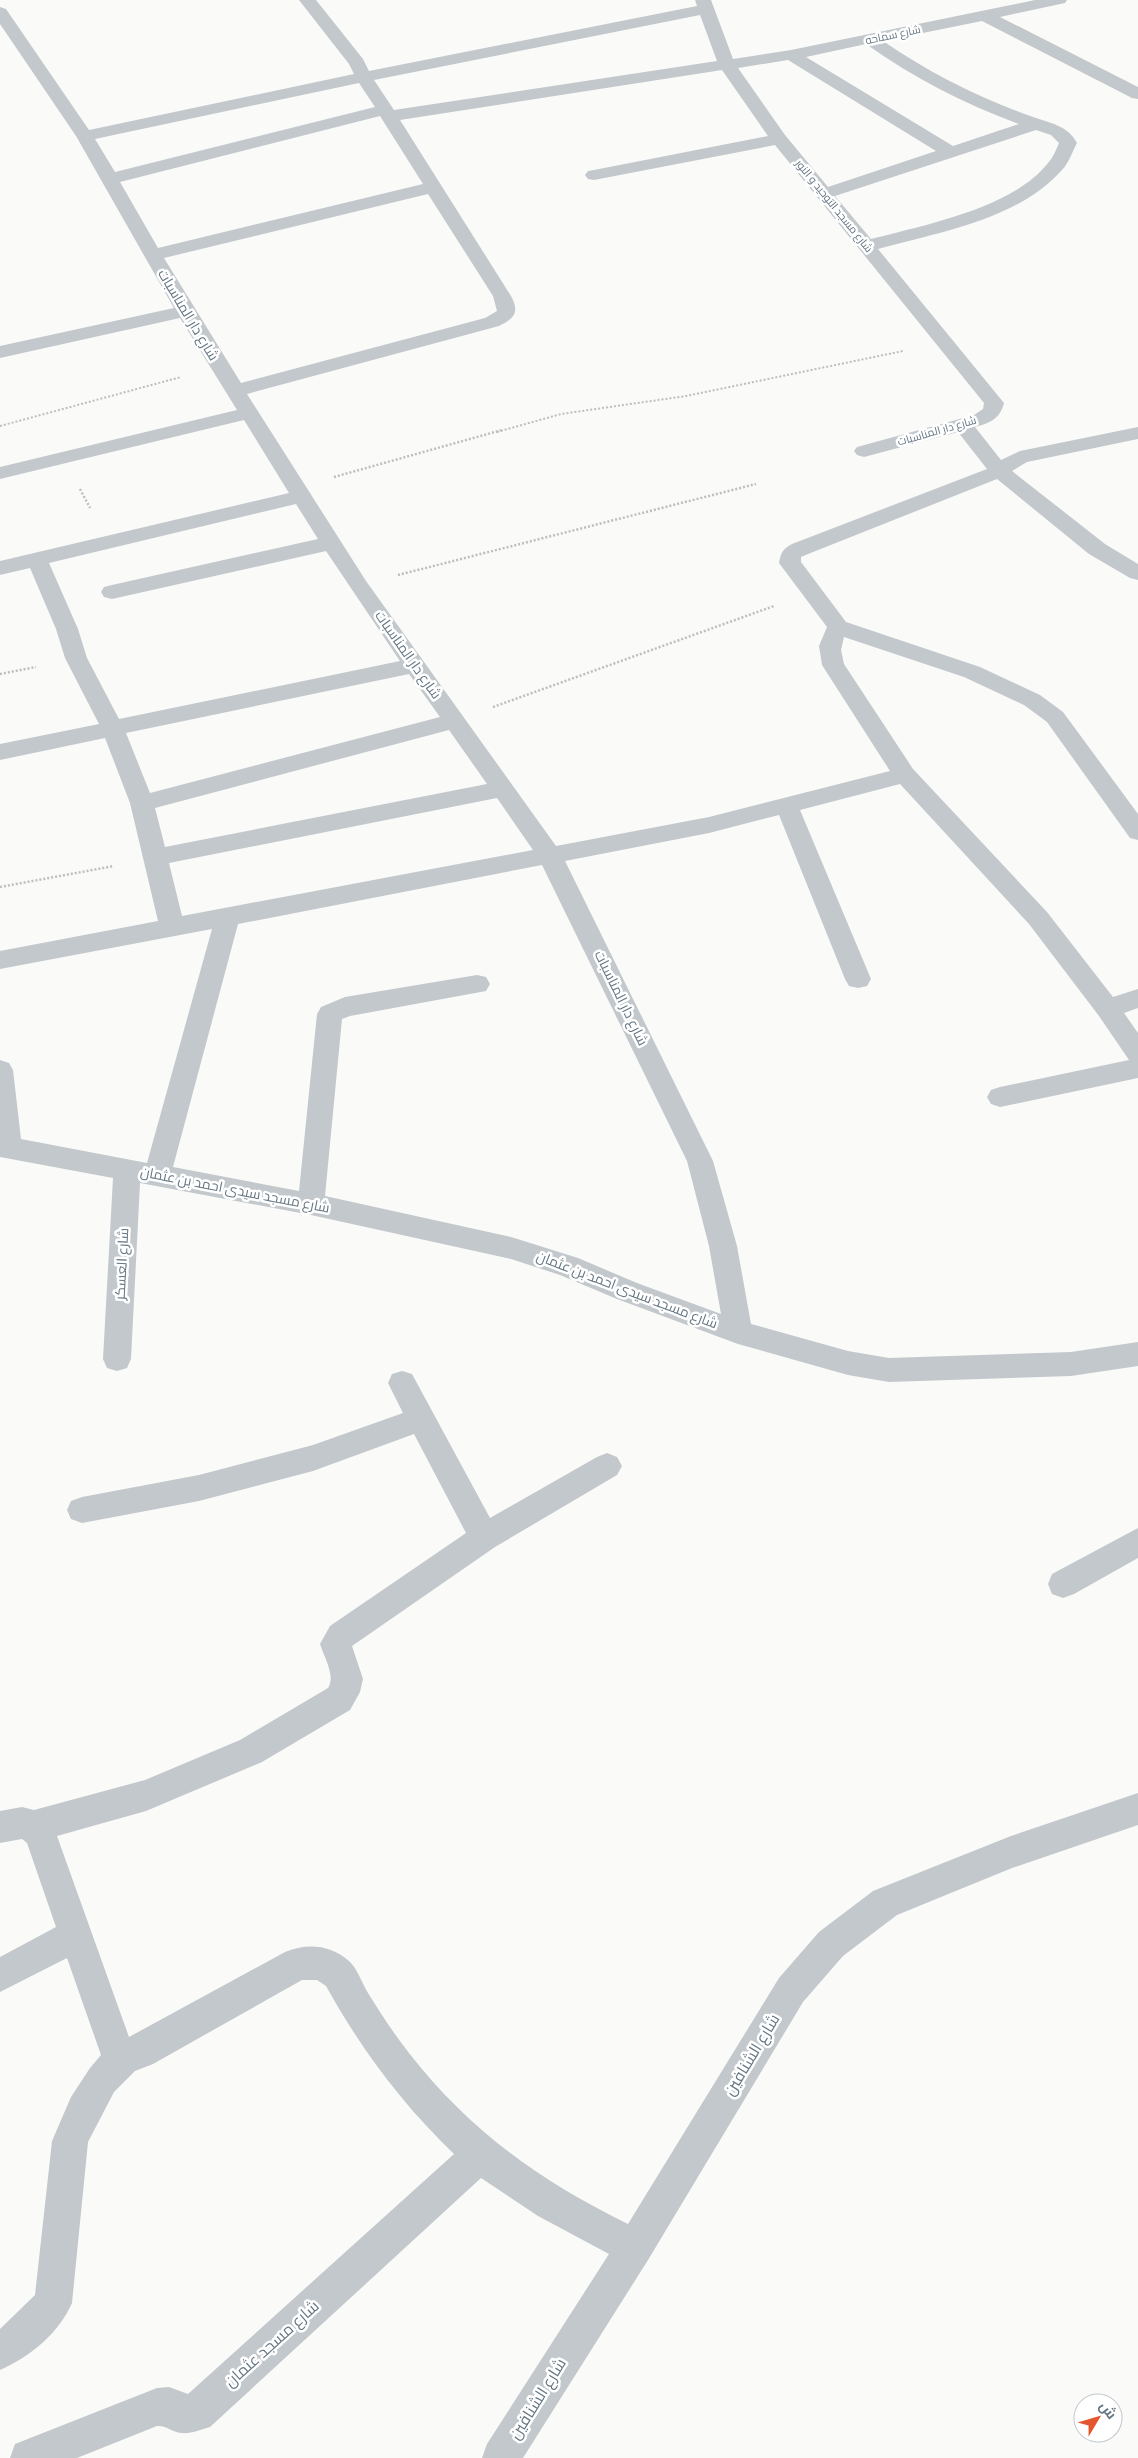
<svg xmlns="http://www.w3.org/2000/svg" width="1138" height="2458" font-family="Signika,Cairo,sans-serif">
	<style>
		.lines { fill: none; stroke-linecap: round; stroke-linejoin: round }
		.path-far1 { stroke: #bbbfc2; stroke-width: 2; stroke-dasharray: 2 2; stroke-linecap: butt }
		.path { stroke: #bbbfc2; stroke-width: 2.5; stroke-dasharray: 2 2; stroke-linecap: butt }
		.street { fill: #c3c8cc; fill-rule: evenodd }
		.labels { text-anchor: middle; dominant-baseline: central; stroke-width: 5; stroke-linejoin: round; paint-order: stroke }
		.far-street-label { font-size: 11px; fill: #657683; stroke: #fff }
		.street-label { font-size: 14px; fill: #657683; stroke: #fff }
		.near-street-label { font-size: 16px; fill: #657683; stroke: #fff }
	</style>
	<rect width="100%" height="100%" fill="#fafaf8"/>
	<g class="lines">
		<!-- path-far1 -->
		<path class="path-far1" d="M0 426 181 377
			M497 432 561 414 686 396 903 351"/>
		<!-- path -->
		<path class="path" d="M334 477 502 430
			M80 489 90 508
			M398 575 756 484
			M0 674 36 667
			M493 707 774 606
			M0 887 114 866"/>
		<!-- street -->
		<path class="street" d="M299 0H316L363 59 369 71 697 6 695 0H711L733 59 791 50 1035 0H1067L1065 3 1000 17 1138 87V99L1132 98 982 21 883 41C931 74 982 99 1036 118 1053 124 1068 126 1077 143 1072 152 1069 163 1062 170 1017 220 940 232 878 249L1004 403C1000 419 990 423 975 427L1001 460 1020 451 1138 427V439L1027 462 1012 471 1105 544 1138 564V580L1130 578 1089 554 997 479 808 554 801 557V562L846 622 980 667 1040 695 1063 712 1138 814V840L1130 838 1047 722 1024 705 964 677 844 637 841 650 844 664 913 769 1047 912 1113 997 1138 989V1008L1124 1013 1138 1033V1078L1000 1107 991 1104 987 1097 991 1090 1000 1087 1129 1060 1099 1016 1029 924 900 784 800 810 871 979 867 986 858 988 849 986 845 979 779 815 709 833 565 861 713 1161 737 1246 751 1324 848 1351 889 1358 1071 1352 1138 1342V1366L1071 1376 889 1382 848 1375 738 1344 617 1299 560 1275 511 1259 311 1215 140 1183 131 1359 127 1368 117 1371 107 1368 103 1359 113 1178 0 1157V1060L9 1063 13 1070 21 1139 147 1163 212 929 0 969V951L158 921 130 803 105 738 0 760V744L99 724 65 658 56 629 30 568 0 575V561L289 493 244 420 0 479V467L237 410 180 318 0 358V346L174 308 76 136 0 24V7L6 9 89 130 354 74 349 64ZM700 15 717 61 394 110 374 80ZM866 44C914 78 964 104 1019 124L953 146 806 57ZM788 60 936 151 828 187 785 135 738 68ZM722 70 768 136 594 170 588 171 585 175 588 179 594 180 775 145 984 403 983 409 974 415 857 447 854 451 857 455 864 457 958 432 987 469 792 544C783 549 781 552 779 563L827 627 819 646 822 665 890 771 709 817 556 846 366 581 247 394 499 326C514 318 520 313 511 296L400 120ZM359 83 375 107 115 172 95 139ZM380 116 423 184 158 248 120 182ZM1036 130 1051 135 1059 143C1056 150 1053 158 1048 163 1013 208 924 225 871 239L835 196ZM428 194 493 296 497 311 485 318 241 383 164 258ZM296 504 318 539 112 585 104 587 101 592 104 597 112 599 326 551 400 661 119 719 87 658 78 629 49 563ZM409 674 440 717 150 793 126 733ZM449 730 487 784 165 847 155 808ZM497 798 533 850 182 916 169 863ZM542 865 687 1161 709 1246 721 1314 637 1283 578 1258 511 1237 325 1196 342 1019 350 1016 486 991 490 984 486 977 477 975 345 997 321 1007 317 1014 299 1191 173 1167 238 924Z
			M402 1371 412 1374 490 1518 597 1457 607 1453 617 1457 622 1466 617 1475 495 1547 352 1646 363 1679 360 1692 350 1710 262 1762 146 1811 57 1836 129 2037 285 1952C306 1943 330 1944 349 1961 357 1968 362 1983 368 1993 381 2014 394 2034 409 2053 470 2131 540 2181 628 2224L779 1978 819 1932 873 1891 1011 1836 1138 1793V1825L1012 1868 897 1915 843 1956 803 2002 648 2260 523 2458H482L487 2444 609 2254 538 2216 481 2178 210 2427C200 2430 191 2434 181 2433 172 2432 166 2425 157 2426L77 2458H10L15 2444 157 2388 169 2387 188 2394 454 2154C402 2104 361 2049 326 1986L317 1980H302L153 2064 135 2071 114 2092 88 2142 72 2303C59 2333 30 2357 0 2370V2329L35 2295 52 2141 71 2097 90 2068 101 2055 67 1958 0 1992V1957L56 1927 27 1843 22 1839 0 1843V1811L22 1807 34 1810 145 1780 240 1740 328 1688C336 1676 324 1657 320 1644L330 1626 466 1533 414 1434 313 1471 199 1501 82 1523 71 1519 67 1510 71 1501 82 1497 199 1475 313 1445 403 1413 388 1383 392 1374Z
			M1138 1528V1558L1074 1594 1063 1598 1052 1594 1048 1584 1052 1574Z"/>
	</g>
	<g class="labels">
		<!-- far-street labels -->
		<g class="far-street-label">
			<text transform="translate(893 35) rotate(-12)">شارع سماحه</text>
			<text transform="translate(834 206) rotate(51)">شارع مسجد التوحيد و النور</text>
			<text transform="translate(937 431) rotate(-16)">شارع دار المناسبات</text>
		</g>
		<!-- street labels -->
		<g class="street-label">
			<text transform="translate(188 315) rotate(59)">شارع دار المناسبات</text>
			<text transform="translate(408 655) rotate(55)">شارع دار المناسبات</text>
			<text transform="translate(621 998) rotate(64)">شارع دار المناسبات</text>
			<text transform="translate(235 1190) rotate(11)">شارع مسجد سيدى احمد بن عثمان</text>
			<text transform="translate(122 1264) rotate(-87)">شارع العسكر</text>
			<text transform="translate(627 1290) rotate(21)">شارع مسجد سيدى احمد بن عثمان</text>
		</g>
		<!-- near-street labels -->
		<g class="near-street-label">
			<text transform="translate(752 2055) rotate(-59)">شارع الشنافين</text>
			<text transform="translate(272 2344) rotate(-42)">شارع مسجد عثمان</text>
			<text transform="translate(538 2399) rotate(-58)">شارع الشنافين</text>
		</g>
	</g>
	<!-- north arrow -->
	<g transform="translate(1098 2418) rotate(52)"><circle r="24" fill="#ffffff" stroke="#c1c8cd"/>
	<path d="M0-4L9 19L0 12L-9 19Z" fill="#e4572e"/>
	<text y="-8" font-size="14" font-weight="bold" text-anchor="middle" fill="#657683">ش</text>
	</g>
</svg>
